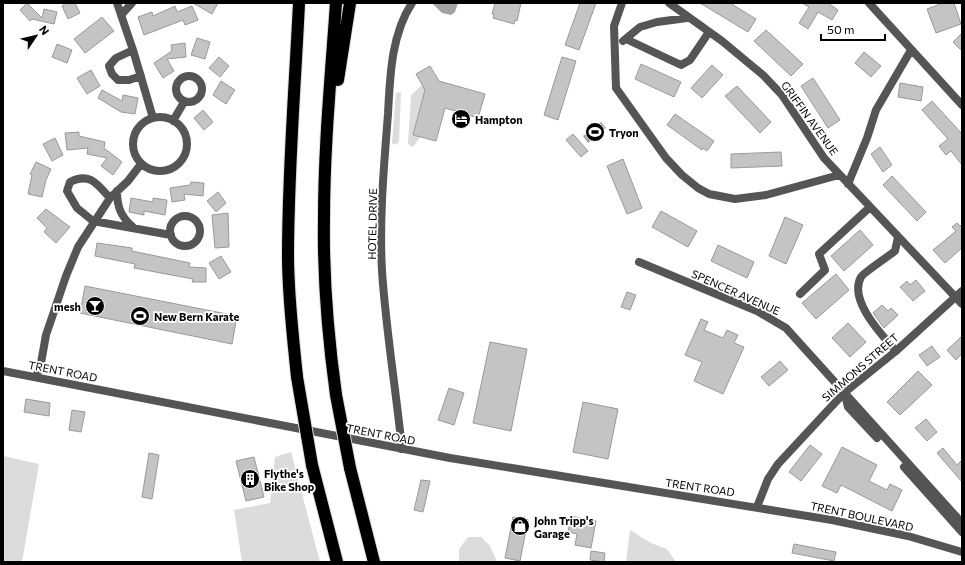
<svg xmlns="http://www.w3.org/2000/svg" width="965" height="565" font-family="Commissioner,sans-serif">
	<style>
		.green { fill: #dcdcdc }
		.water { fill: #a3a3a3 }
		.building { fill: #c4c4c4; stroke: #999 }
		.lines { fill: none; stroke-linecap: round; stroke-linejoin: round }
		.motorway-casing { stroke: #dbdbdb; stroke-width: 14 }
		.minor { stroke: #555; stroke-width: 8 }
		.tertiary { stroke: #555; stroke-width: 8 }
		.motorway { stroke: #000; stroke-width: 12 }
		.motorway-bridge-casing { stroke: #dbdbdb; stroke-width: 14; stroke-linecap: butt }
		.motorway-bridge { stroke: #000; stroke-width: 12 }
		.labels { text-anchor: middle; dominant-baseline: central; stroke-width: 3.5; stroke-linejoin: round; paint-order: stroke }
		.street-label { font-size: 11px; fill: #000; stroke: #fff }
		.poi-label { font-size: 11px; font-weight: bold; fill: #000; stroke: #fff; text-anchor: start }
	</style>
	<rect width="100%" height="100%" fill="#fff"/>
	<!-- green -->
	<path class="green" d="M422 85 425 90 413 135 420 137 413 147 408 144 411 95Z
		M398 92 401 93 399 142 395 145 392 143 396 93Z
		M291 452 320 562H242L234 510 270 503 275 457Z
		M3 456 39 464 22 562H3Z
		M630 530 651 543 667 549 676 562H626Z
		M468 537H481L490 546 497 562H459V549Z"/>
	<!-- water -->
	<path class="water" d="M432 3H458L455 12 451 15 442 13Z
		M601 122 606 128 588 143 583 136Z"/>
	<!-- building -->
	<path class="building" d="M27 3 42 18 44 9 57 12 54 24 32 19 30 21 20 10Z
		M66 3H75L80 13 68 19 62 6Z
		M193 3H218L212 14Z
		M495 3H521L517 21 515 20 514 24 493 18 494 14H492Z
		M580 3H596L579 50 565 45Z
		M700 3H730L756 19 748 32Z
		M802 3H828L838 10 832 20 818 12 808 29 799 23 809 7Z
		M943 3H954L961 24 936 33 927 9Z
		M175 6 177 12 192 6 198 20 185 25 183 20 144 35 138 17 152 12 153 16Z
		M102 17 114 31 85 53 74 39Z
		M766 30 803 64 791 76 754 41Z
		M962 33V51L953 42Z
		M197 38 210 42 205 59 191 55Z
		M185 43 186 57 167 59 174 71 163 78 154 63 172 51 171 45Z
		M57 44 72 50 67 63 52 57Z
		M864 52 881 66 871 77 855 63Z
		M219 57 229 66 220 77 209 68Z
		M562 57 576 61 558 120 544 115Z
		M641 64 681 82 674 97 635 79Z
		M712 65 723 75 702 98 691 88Z
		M430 66 439 81 485 94 478 118 445 108 436 141 413 135 425 90 416 74Z
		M91 70 100 86 87 94 77 78Z
		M813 78 840 120 828 128 801 86Z
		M221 81 235 90 226 104 213 95Z
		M900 83 923 87 921 101 898 97Z
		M737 86 771 122 760 133 725 96Z
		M102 90 122 101 123 95 138 98 135 114 121 112 98 98Z
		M932 101 962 134V165L951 151 946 155 939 146 948 139 922 110Z
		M203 110 213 122 204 130 194 118Z
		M675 114 714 141 707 151 703 148 702 150 667 125Z
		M79 132V136L105 142 104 148 122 162 113 175 101 166 107 158 87 154 88 148 67 150 65 133Z
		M573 134 588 151 581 157 566 140Z
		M55 138 63 155 52 161 43 144Z
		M880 147 892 165 883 172 871 154Z
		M781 152 782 166 731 168V154Z
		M623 159 642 208 627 214 607 166Z
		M36 162 51 169 46 180 42 197 28 194 32 175 30 174Z
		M892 176 926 212 917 221 883 185Z
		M191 182 204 183 203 196 184 194 185 200 172 202 170 188 190 185Z
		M218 192 226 203 216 212 207 201Z
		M131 198 153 202V198L167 200 165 215 144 211V215L129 212Z
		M46 209 70 227 56 243 44 232 47 228 37 218Z
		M661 211 697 231 688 247 652 227Z
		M228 213 229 247 215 248 212 215Z
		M785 217 803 225 786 264 769 256Z
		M957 223 960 226 962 225V248L945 263 933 250 956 231 952 227Z
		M860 230 873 245 844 271 831 256Z
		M97 243 132 248V251L190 263 189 267 206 268V282H192L193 279 134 268 135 264 95 256Z
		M718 245 754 262 747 278 711 261Z
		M221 256 231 272 219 279 209 263Z
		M836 274 849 290 816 319 802 303Z
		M916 280 925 291 913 301 900 287 907 281 910 285Z
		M85 286 237 316 232 344 80 313Z
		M627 292 636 295 630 310 621 307Z
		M882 305 888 311 891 308 898 315 884 328 873 313Z
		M701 319 708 322 704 330 723 338 727 330 738 335 734 343 744 347 723 394 694 381 702 362 685 355Z
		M848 323 866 342 850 357 832 338Z
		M962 336V354L956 360 947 350Z
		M490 342 527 349 511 431 473 423Z
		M932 346 940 357 927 366 919 355Z
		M780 361 788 370 769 386 761 377Z
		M918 371 932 385 900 415 887 402Z
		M449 388 464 393 454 425 438 420Z
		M26 399 50 403 49 416 24 412Z
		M583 402 618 409 608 459 573 452Z
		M72 410 85 412 81 432 69 430Z
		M926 419 937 432 927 441 915 428Z
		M810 445 822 454 801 481 789 472Z
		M842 447 877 465 869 481 887 490 890 484 902 490 892 511 841 485 837 493 822 486Z
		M943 448 957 465 962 460V482L937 453Z
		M149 453 159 455 152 499 142 497Z
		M254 457 264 497 246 501 236 461Z
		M421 480 430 481 423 512 414 510Z
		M571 516 596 521 591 548 575 545 577 534 568 532Z
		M513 517 528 520 520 561 505 558Z
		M794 544 836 552 834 561 792 553Z
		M591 551 605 553 604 562 590 560Z"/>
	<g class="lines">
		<!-- motorway casing -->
		<g class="motorway-casing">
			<path id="motorway" d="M338 80 350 3
				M297 377C293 337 288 296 288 256 288 171 295 87 299 3
				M336 395C328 337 323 278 324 219 324 147 331 75 336 3
				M312 465 337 562
				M350 468 374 562"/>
		</g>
		<!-- minor -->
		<path class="minor" d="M117 3 133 50 153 118
			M622 3 614 26 616 88 666 158 682 175 698 188 709 194 735 199 766 195 839 175
			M669 3 722 41 763 75 782 95 824 158 962 304
			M869 3 962 105
			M121 15 132 3
			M626 39 681 65 690 60 709 32
			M623 41 640 27 657 22 687 18
			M133 50 116 58 109 66 112 74 118 80H129L141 76
			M176 89a13 13 0 1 1 26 0a13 13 0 1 1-26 0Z
			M133 144a27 27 0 1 1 54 0a27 27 0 1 1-54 0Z
			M173 121 184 102
			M848 184 867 138 876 110 911 50
			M117 191C117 207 121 217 133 227
			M110 198C97 184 90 172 70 182L67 191 77 208 93 221 171 235
			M170 231a15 15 0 1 1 30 0a15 15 0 1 1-30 0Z
			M639 262 757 311 786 328 962 523
			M800 294 825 270 819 254 870 207
			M896 351C882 335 848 300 861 277 864 272 889 256 895 251L898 237
			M36 377 41 363 46 335 66 276 78 247 110 198 128 181 141 164
			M845 395 848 407 877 438
			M402 449C396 390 386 331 382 271 379 219 384 166 388 114 390 77 391 35 412 3
			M904 467 962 532"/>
		<!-- tertiary -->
		<path class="tertiary" d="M3 371 450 458 832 520 908 536 962 552
			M757 507 768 479 778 464 844 393 896 351 962 291"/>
		<!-- motorway -->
		<use href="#motorway" class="motorway"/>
		<!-- motorway-bridge casing -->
		<g class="motorway-bridge-casing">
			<path id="motorway-bridge" d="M297 377 312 465
				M336 395 350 468"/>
		</g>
		<!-- motorway-bridge -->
		<use href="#motorway-bridge" class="motorway-bridge"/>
	</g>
	<!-- icons -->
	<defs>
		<g id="hotel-disc" transform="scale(1)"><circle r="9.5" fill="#000" stroke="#fff"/><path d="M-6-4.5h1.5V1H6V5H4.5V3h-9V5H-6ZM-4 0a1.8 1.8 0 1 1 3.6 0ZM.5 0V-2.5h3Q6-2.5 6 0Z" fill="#fff"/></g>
		<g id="stadium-disc" transform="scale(1)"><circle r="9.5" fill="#000" stroke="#fff"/><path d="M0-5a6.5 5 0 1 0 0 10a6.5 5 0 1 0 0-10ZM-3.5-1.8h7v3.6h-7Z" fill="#fff"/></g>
		<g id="bar-disc" transform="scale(1)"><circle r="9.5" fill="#000" stroke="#fff"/><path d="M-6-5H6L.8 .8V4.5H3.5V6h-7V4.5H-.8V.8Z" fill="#fff"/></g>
		<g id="building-disc" transform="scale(1)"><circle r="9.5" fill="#000" stroke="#fff"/><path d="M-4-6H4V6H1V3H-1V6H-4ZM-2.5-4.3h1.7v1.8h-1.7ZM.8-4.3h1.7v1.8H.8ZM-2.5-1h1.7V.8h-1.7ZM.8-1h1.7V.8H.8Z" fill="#fff"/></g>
		<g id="shop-disc" transform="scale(1)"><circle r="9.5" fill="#000" stroke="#fff"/><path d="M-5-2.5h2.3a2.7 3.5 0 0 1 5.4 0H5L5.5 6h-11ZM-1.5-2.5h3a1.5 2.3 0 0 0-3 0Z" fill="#fff"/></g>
	</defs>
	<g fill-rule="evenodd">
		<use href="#hotel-disc" x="461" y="119"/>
		<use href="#stadium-disc" x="595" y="132"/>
		<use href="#bar-disc" x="95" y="306"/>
		<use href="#stadium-disc" x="140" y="316"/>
		<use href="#building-disc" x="250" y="479"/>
		<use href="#shop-disc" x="520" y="526"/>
	</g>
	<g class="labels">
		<!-- street labels -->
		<g class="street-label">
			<text transform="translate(810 118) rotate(54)">GRIFFIN AVENUE</text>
			<text transform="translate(372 224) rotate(-89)">HOTEL DRIVE</text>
			<text transform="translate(736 292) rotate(24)">SPENCER AVENUE</text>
			<text transform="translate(860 367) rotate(-41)">SIMMONS STREET</text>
			<text transform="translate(63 371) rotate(11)">TRENT ROAD</text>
			<text transform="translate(381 434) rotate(11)">TRENT ROAD</text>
			<text transform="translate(700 487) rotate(8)">TRENT ROAD</text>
			<text transform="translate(862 516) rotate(12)">TRENT BOULEVARD</text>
		</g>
		<!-- poi labels -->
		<g class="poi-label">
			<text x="475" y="119">Hampton</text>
			<text x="609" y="132">Tryon</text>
			<text x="81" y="306" text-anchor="end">mesh</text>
			<text x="154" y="316">New Bern Karate</text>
			<text x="264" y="473">Flythe's<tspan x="264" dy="13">Bike Shop</tspan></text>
			<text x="534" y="520">John Tripp's<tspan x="534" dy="13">Garage</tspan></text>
		</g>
	</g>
	<!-- border -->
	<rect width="965" height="565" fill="none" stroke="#000000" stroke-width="8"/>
	<!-- north arrow -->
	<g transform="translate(36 36) rotate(55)" stroke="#ffffff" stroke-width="3" paint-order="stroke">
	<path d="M0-3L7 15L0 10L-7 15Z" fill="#000000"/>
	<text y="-6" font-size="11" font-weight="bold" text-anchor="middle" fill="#000000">N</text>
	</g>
	<!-- scale -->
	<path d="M821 34v6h64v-6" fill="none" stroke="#000000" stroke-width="2"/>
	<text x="827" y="34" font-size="12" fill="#000000" stroke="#ffffff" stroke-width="3" paint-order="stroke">50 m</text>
</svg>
